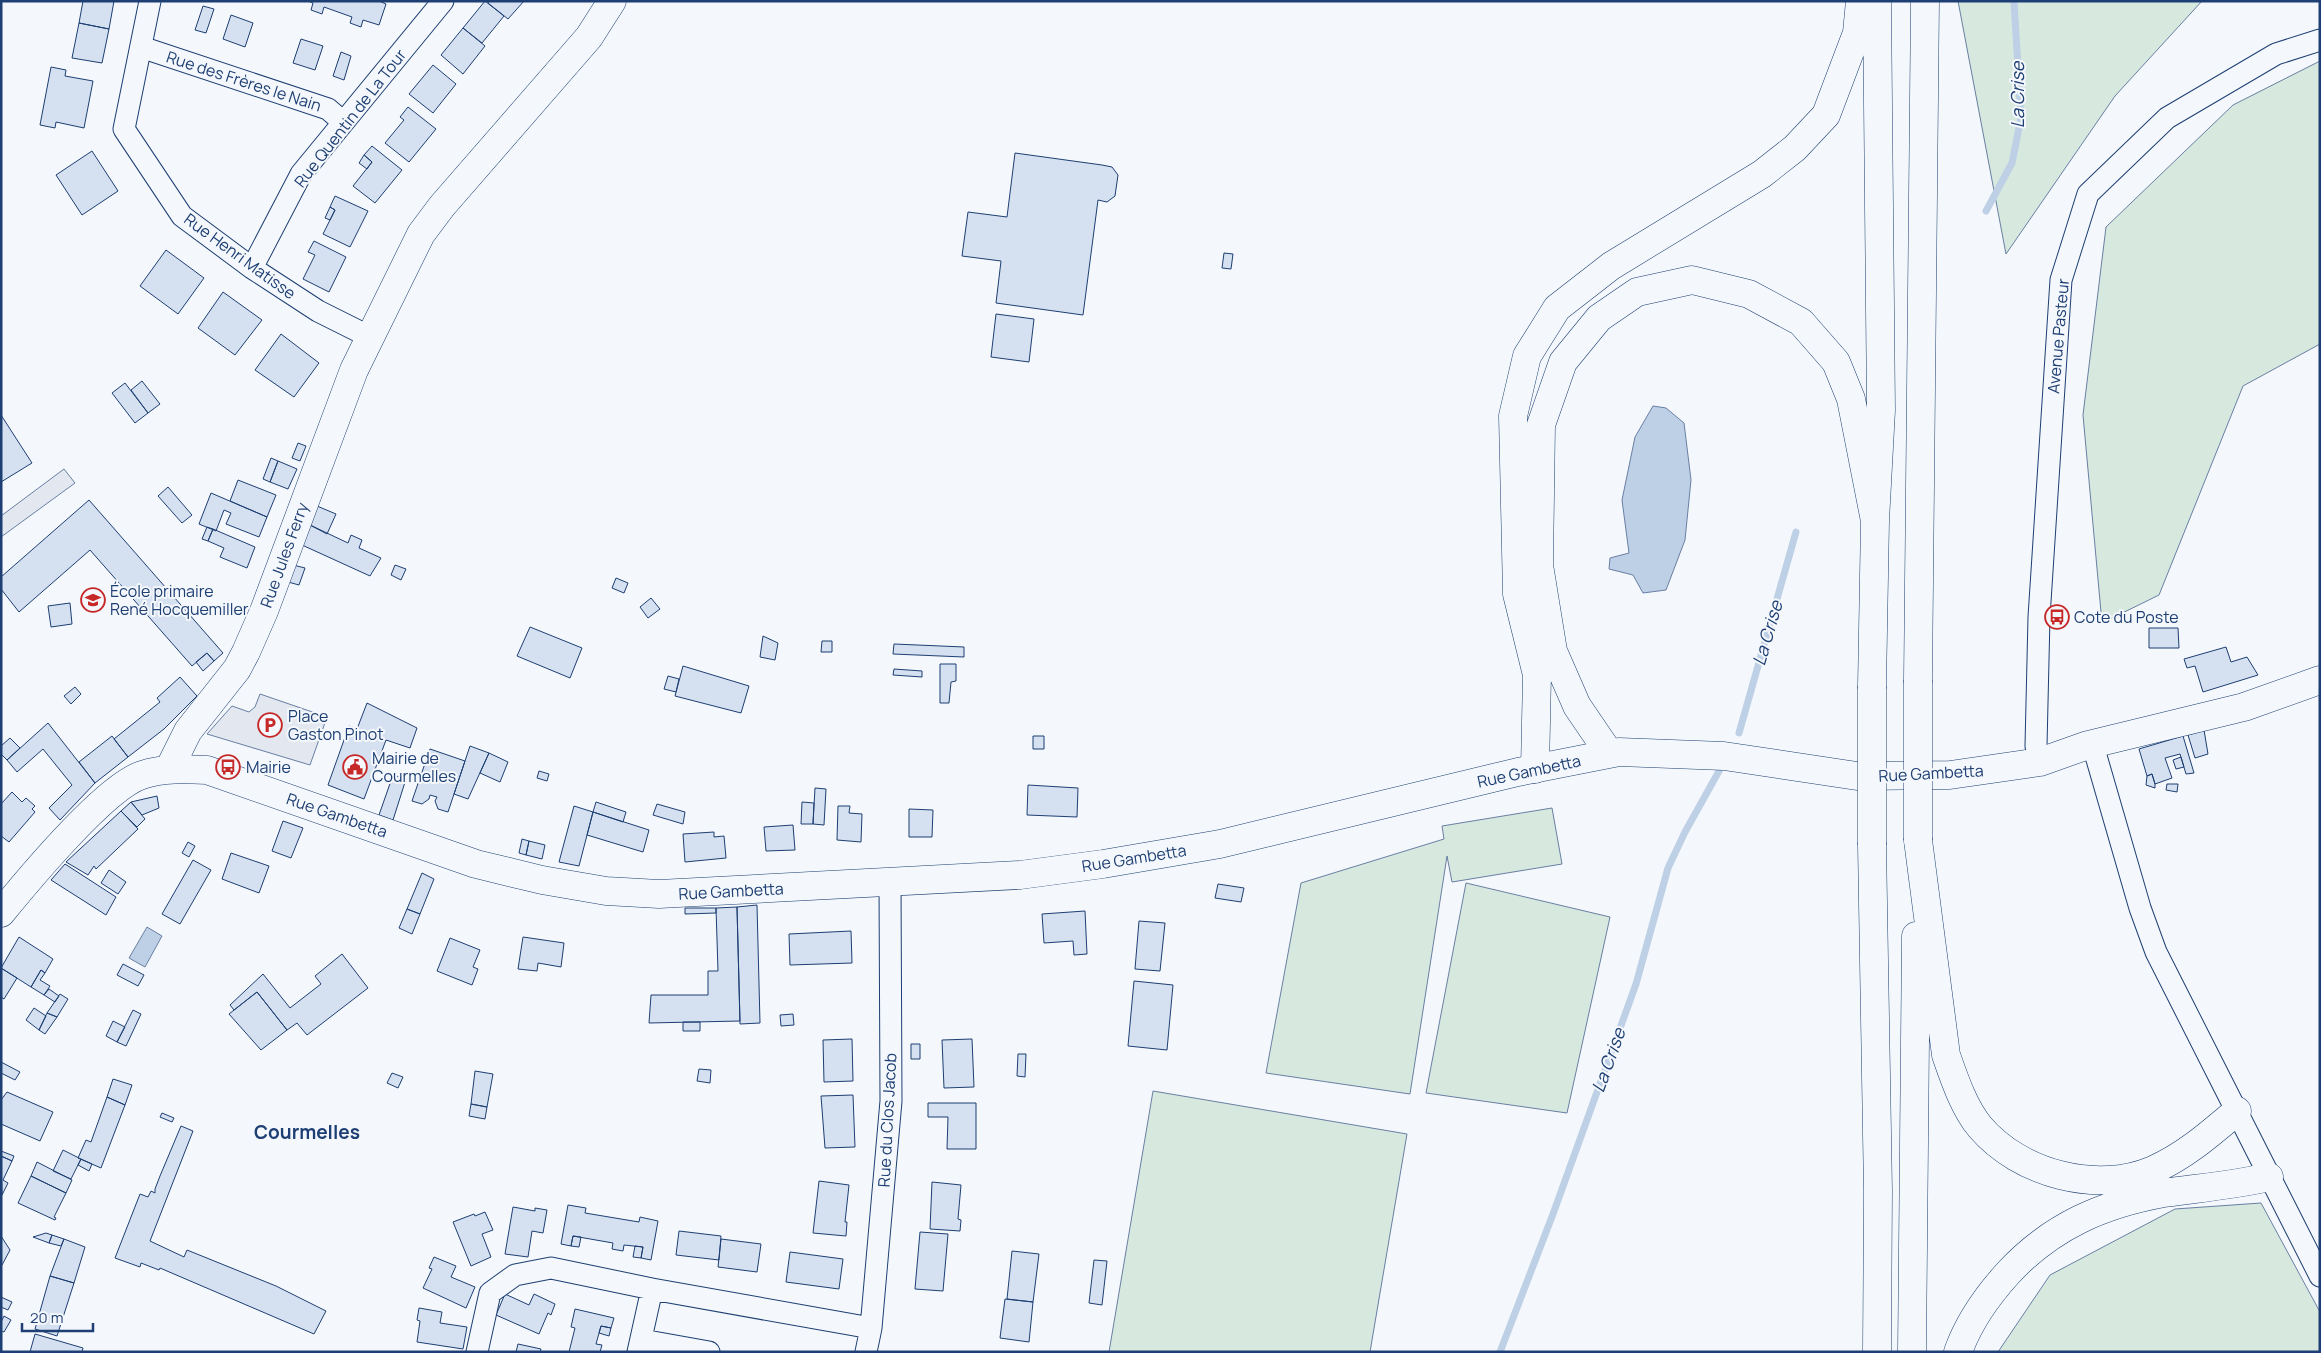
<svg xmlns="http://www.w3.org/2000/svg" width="2321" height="1353" font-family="Manrope,sans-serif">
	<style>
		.green { fill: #d7e8df; stroke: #687fa3 }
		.parking { fill: #e3e8f0; stroke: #687fa3 }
		.water { fill: #bed0e5; stroke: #687fa3 }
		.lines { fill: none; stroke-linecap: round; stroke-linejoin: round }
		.stream { stroke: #bed0e5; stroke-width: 7 }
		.building { fill: #d5e0f0; stroke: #1d3f73 }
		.street-casing { stroke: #1d3f73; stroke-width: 23 }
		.secondary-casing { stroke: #1d3f73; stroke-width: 29 }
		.highway-casing { stroke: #1d3f73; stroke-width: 29 }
		.street { stroke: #f4f7fb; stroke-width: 21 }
		.secondary { stroke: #f4f7fb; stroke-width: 28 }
		.highway { stroke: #f4f7fb; stroke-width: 28 }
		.highway-bridge-casing { stroke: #1d3f73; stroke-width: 29; stroke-linecap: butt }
		.highway-bridge { stroke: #f4f7fb; stroke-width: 28 }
		.labels { text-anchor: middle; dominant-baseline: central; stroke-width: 4; stroke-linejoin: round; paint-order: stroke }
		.street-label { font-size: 16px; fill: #1d3f73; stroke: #f4f7fb }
		.poi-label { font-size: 16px; fill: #1d3f73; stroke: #f4f7fb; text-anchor: start }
		.water-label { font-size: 18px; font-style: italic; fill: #1d3f73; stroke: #f4f7fb }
		.quarter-label { font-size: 19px; font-weight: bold; fill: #1d3f73; stroke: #f4f7fb }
	</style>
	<rect width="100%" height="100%" fill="#f4f7fb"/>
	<!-- green -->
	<path class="green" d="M1958 1H2202L2115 96 2006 254Z
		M2320 61V344L2243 386 2159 595 2102 623 2083 415 2106 227 2233 105Z
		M1552 808 1562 864 1452 882 1447 856 1410 1094 1266 1073 1301 883 1444 839 1442 826Z
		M1466 883 1610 917 1567 1113 1426 1093Z
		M1153 1091 1407 1134 1370 1352H1109Z
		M2261 1203 2320 1312V1352H1998L2050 1275 2175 1209Z"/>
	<!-- parking -->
	<path class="parking" d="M64 469 75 483 1 537V516Z
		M260 694 327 717 310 765 207 734 232 706 249 712 255 707Z"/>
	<!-- water -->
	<path class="water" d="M1653 406 1666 408 1684 423 1691 480 1685 540 1666 590 1643 593 1633 575 1609 569 1610 558 1629 553 1622 500 1635 437Z
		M147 927 162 936 145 967 129 958Z"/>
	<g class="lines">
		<!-- stream -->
		<path class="stream" d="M1986 211 2012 163 2021 118 2014 1
			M1739 733 1796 532
			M1500 1352 1553 1214 1636 984 1668 868 1685 832 1719 771"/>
	</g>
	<!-- building -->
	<path class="building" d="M83 1H114L109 29 79 23Z
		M308 1H379L386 4 379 25 363 20 361 27 350 23 352 17 324 7 322 14 311 10 313 3Z
		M485 1 504 16 482 43 463 28Z
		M489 1H524L508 19 488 3Z
		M203 6 214 9 206 33 195 30Z
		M231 15 253 23 245 47 223 39Z
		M79 23 109 29 102 63 72 58Z
		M463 28 485 46 463 74 441 55Z
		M301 39 323 46 315 70 293 63Z
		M341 52 351 56 344 80 333 76Z
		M433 65 456 84 433 113 409 94Z
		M51 67 66 70 65 76 93 81 84 128 56 122 55 128 40 125Z
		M408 107 436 129 409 162 385 143 404 120 400 117Z
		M372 146 402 170 375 203 353 186 372 162 364 155Z
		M92 151 118 191 82 215 56 175Z
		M1015 153 1102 165 1112 167 1118 175 1115 196 1107 202 1098 200 1083 315 996 303 1001 261 962 256 968 212 1007 217Z
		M364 155 372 162 367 169 359 163Z
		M335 196 368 211 350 247 323 234 335 210 330 207Z
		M330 207 335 210 330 220 325 218Z
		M314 241 346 257 329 292 303 279 315 255 308 252Z
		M166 250 204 278 178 314 140 286Z
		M1224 253 1233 254 1231 269 1222 268Z
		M223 292 262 320 235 355 198 328Z
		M996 314 1034 319 1029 362 991 357Z
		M281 334 319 363 294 397 255 370Z
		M142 381 160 404 148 413 131 390Z
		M125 383 148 413 135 423 112 393Z
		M1 415 32 463 1 482Z
		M298 443 306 446 300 461 292 458Z
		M271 458 278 461 270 482 263 479Z
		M278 461 297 469 288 489 270 482Z
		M238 480 276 495 267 517 230 501Z
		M168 487 192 515 182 523 158 496Z
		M211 493 267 517 259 537 226 524 231 513 224 510 216 531 199 524Z
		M89 500 223 653 214 661 207 653 192 666 90 550 19 612 1 589V577Z
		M317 506 336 514 327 534 310 525Z
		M310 525 348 543 351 535 362 540 359 548 381 558 370 576 302 545Z
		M207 527 213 529 208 541 202 539Z
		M213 529 255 547 247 568 220 557 224 548 208 541Z
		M293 565 305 568 299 585 288 582Z
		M395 565 406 569 401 580 391 575Z
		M616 578 628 583 624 593 612 588Z
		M651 598 660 609 648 618 640 607Z
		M70 603 72 624 51 627 48 606Z
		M530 627 582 648 570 678 517 656Z
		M2149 628H2178L2179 648H2149Z
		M763 636 778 643 775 660 760 657Z
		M822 641H832V652H821Z
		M894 644 964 647V657L893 654Z
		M2226 647 2231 662 2247 657 2258 675 2203 692 2195 666 2187 668 2184 659Z
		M207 653 214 661 203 671 196 662Z
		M940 664H956V681L951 682 949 703H940Z
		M683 666 749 686 741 713 675 696Z
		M894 669 922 671V677L893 675Z
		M668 676 679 679 676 692 664 689Z
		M180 677 197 696 164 729 128 757 114 739 160 702 157 698Z
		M75 687 81 694 71 704 64 696Z
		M367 703 417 728 410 748 386 740 364 799 328 785 349 726 357 729Z
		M48 723 95 783 60 820 49 808 72 785 43 749 17 772 7 760Z
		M2204 730 2208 754 2195 758 2188 735Z
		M112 736 128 757 95 783 79 762Z
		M1033 736H1044V749H1033Z
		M2183 736 2194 773 2186 774 2180 754 2165 758 2172 778 2155 784 2152 774 2147 776 2139 749Z
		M10 738 20 748 7 760 1 754V746Z
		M470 746 489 753 468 799 454 794Z
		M430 749 465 761 448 812 438 809 435 801 437 797 430 795 429 799 422 804 412 801Z
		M489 753 508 762 500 782 480 773Z
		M2181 757 2184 767 2176 769 2173 760Z
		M539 771 549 774 547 781 537 778Z
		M2152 774 2155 784V788L2146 785 2147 776Z
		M393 775 406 779 393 820 379 815Z
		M2167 784H2178L2177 792 2166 790Z
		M1028 785 1078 788 1077 817 1027 815Z
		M815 788 826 789 824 825 813 824Z
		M12 792 22 802 26 798 35 806 32 809 35 812 9 842 1 836V804Z
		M157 796 159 808 142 815 131 802Z
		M131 802 145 819 137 827 121 811Z
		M596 802 626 812 623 822 593 812Z
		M802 802 814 803 813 824H801Z
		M657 804 685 812 683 824 653 815Z
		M574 806 593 812 579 866 559 862Z
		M838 806H850L849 813 862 814 861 842 837 840Z
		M909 809 933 810 932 837H909Z
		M121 811 138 829 96 869 94 866 88 875 66 862Z
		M593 812 649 830 643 852 587 835Z
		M283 821 303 828 291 858 272 851Z
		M793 825 795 850 766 851 764 827Z
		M714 832V837L724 836 726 858 685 862 683 834Z
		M522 839 529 841 526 855 519 853Z
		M529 841 545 845 542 859 526 855Z
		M188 842 195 846 189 857 182 853Z
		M231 853 269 866 259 893 222 879Z
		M193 860 211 870 180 924 162 914Z
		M65 864 116 897 106 915 51 880Z
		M109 870 126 882 118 894 101 883Z
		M422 873 434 879 420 914 407 909Z
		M1218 884 1244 888 1241 902 1215 898Z
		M757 905 760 1023 740 1024 737 907Z
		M737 907 740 1021 649 1023 651 995H708V971H718L716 908Z
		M685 908H716V913L685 914Z
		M407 909 420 914 412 934 399 928Z
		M1085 911 1087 954 1074 955 1073 941 1044 943 1042 914Z
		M1139 921 1165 923 1160 971 1135 969Z
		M851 931 852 963 790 965 789 934Z
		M19 937 53 959 45 973 41 970 31 987 1 968Z
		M523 937 564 943 561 967 538 963 537 971 518 969Z
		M450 938 480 950 473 967 478 969 472 985 437 971Z
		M342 954 368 988 307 1035 297 1023 287 1030 257 992 234 1010 230 1005 263 974 290 1008 321 984 315 976Z
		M123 964 144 975 138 986 117 975Z
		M1 968 17 978 4 999 1 997Z
		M41 970 45 973 40 980 50 986 44 995 31 987Z
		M1134 981 1173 985 1167 1050 1128 1046Z
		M49 989 59 996 55 1002 44 995Z
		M257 992 287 1030 261 1050 229 1014Z
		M60 994 68 999 57 1017 47 1013Z
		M34 1008 46 1016 39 1030 26 1020Z
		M133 1010 141 1014 126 1046 117 1042Z
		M47 1013 57 1017 45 1034 39 1030Z
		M793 1014 794 1025 781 1026 780 1015Z
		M113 1021 125 1027 117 1042 106 1036Z
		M683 1022H700V1031H683Z
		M852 1039 853 1081 824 1082 823 1040Z
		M972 1039 974 1087 944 1088 942 1040Z
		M911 1044H920V1059H911Z
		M1018 1054H1026L1025 1077 1017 1076Z
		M1 1062 20 1072 15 1080 1 1073Z
		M699 1069 711 1070 710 1083 697 1081Z
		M475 1071 493 1074 487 1107 471 1104Z
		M392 1073 403 1077 398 1088 387 1083Z
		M113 1079 132 1085 125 1105 107 1097Z
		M7 1092 53 1112 40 1141 1 1124V1100Z
		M853 1095 855 1147 825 1148 821 1096Z
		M107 1097 125 1105 101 1168 78 1158 86 1140 91 1142Z
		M928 1103H976V1149H947L948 1117H928Z
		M471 1104 487 1107 485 1119 469 1116Z
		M162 1113 174 1118 172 1122 160 1117Z
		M181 1126 193 1131 150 1241 184 1257 187 1250 276 1286 326 1311 314 1334 160 1268 159 1270 141 1263 140 1267 115 1258 140 1194 148 1197 151 1191 155 1193V1189L160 1176Z
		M63 1150 81 1159 71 1179 53 1171Z
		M1 1151 14 1156 12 1161 1 1156Z
		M1 1156 12 1161 3 1180 8 1183 2 1195Z
		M81 1159 92 1164 89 1171 78 1165Z
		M37 1162 72 1180 66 1193 31 1176Z
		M31 1176 66 1193 54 1217 56 1218 55 1220 18 1203Z
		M819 1181 849 1185 845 1222H847L846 1236 813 1233Z
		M932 1182 961 1185 958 1219 961 1220 960 1231 930 1229Z
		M568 1205 586 1208 585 1213 639 1222 640 1217 658 1221 651 1260 641 1258 643 1247 624 1245 623 1251 612 1249 613 1243 573 1236 571 1246 561 1244Z
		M513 1207 535 1211V1208L547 1210 543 1233 532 1231 528 1257 505 1254Z
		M485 1212 493 1230 482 1234 491 1257 471 1266 453 1222 474 1214 475 1216Z
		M679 1231 721 1236 719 1260 676 1255Z
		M920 1232 948 1234 943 1291 915 1289Z
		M46 1233 52 1235 49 1243 33 1237Z
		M52 1235 64 1239 61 1246 49 1243Z
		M1 1236 10 1250 2 1265H1Z
		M573 1236 581 1237 579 1247 571 1246Z
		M64 1239 85 1247 74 1283 50 1276Z
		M721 1239 761 1244 757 1272 718 1267Z
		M635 1246 643 1247 641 1258 633 1257Z
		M1012 1251 1039 1254 1033 1302 1007 1299Z
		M790 1252 843 1259 839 1289 786 1282Z
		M434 1257 456 1266 451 1277 475 1287 466 1308 423 1288 432 1269 429 1268Z
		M1094 1260 1107 1261 1102 1305 1089 1303Z
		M50 1276 74 1283 57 1336 35 1329Z
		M505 1294 529 1305 534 1294 555 1304 551 1315 548 1313 539 1334 496 1315Z
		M1 1297 12 1302 8 1310 1 1307Z
		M1005 1299 1033 1302 1029 1342 1000 1338Z
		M419 1308 442 1312 440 1323 467 1327 463 1349 417 1342 420 1321 417 1320Z
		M575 1309 614 1318 611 1328 601 1326 596 1344 602 1345 600 1352H569L575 1328 571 1327Z
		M4 1316 11 1320 4 1332 1 1331V1322Z
		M601 1326 611 1328 609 1336 599 1333Z
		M35 1334 83 1348 82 1352H30Z
		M518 1344 541 1349 540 1352H516Z"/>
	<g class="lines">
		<!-- street casing -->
		<g class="street-casing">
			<path id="street" d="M150 1 124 129 182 216 252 268 318 311 370 337
				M141 47 328 109 343 122
				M252 268 301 174 443 1
				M2088 745 2096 756 2140 908 2156 952 2320 1276
				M2040 762 2036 746 2039 617 2061 280 2088 194 2167 118 2276 54 2320 40
				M642 1340 709 1352
				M477 1352 490 1293 515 1275 551 1268 652 1289 871 1328
				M638 1352 652 1289
				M866 1352 871 1328 891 1101 890 882"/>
		</g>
		<!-- secondary casing -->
		<g class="secondary-casing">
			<path id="secondary" d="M169 769 188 731 237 669 246 652 264 611 354 370 421 234 442 206 589 37 612 1
				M1 913C28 880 105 787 142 775 163 768 185 769 207 770L476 864 542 880 606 891 659 894 1020 875 1103 864 1220 844 1518 772 1619 752 1724 756 1857 776 1950 775 2040 762 2088 745 2244 707 2320 680"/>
		</g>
		<!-- highway casing -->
		<g class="highway-casing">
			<path id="highway" d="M1918 680 1925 1
				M1872 686 1875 521 1881 410 1877 1
				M1609 753 1577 706 1553 651 1539 565 1541 425 1563 362 1599 318 1637 292 1692 280 1749 294 1801 322 1836 362 1851 399 1875 521
				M1535 769 1537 675 1517 594 1513 416 1527 356 1557 308 1611 266 1762 174 1795 148 1826 115 1857 33 1860 1
				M1918 840 1946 1055C1954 1078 1964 1108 1980 1127 2020 1174 2097 1194 2153 1170 2185 1156 2211 1133 2237 1111
				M1872 845 1878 1191 1877 1352
				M1912 1352 1916 936
				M1958 1352C1969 1321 1987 1296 2009 1272 2052 1226 2103 1204 2164 1193 2199 1188 2235 1185 2269 1177"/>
		</g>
		<!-- street -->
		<use href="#street" class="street"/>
		<!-- secondary -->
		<use href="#secondary" class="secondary"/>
		<!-- highway -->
		<use href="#highway" class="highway"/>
		<!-- highway-bridge casing -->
		<g class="highway-bridge-casing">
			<path id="highway-bridge" d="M1918 840V680
				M1872 845V686"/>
		</g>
		<!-- highway-bridge -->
		<use href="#highway-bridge" class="highway-bridge"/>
	</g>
	<!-- icons -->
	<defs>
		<g id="school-ring" transform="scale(1.25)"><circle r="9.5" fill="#f4f7fb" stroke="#c62828" stroke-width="1.5"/><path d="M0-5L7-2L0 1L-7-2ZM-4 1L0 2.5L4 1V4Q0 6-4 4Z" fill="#c62828"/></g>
		<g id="bus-ring" transform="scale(1.25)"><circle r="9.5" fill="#f4f7fb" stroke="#c62828" stroke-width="1.5"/><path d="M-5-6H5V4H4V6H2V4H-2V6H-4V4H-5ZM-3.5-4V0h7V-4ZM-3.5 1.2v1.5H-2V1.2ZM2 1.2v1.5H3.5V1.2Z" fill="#c62828"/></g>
		<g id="parking-ring" transform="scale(1.25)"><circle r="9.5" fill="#f4f7fb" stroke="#c62828" stroke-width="1.5"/><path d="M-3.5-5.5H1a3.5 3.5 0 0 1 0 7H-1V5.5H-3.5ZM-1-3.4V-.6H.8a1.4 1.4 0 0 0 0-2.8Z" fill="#c62828"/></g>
		<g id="civic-ring" transform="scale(1.25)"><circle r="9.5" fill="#f4f7fb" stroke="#c62828" stroke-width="1.5"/><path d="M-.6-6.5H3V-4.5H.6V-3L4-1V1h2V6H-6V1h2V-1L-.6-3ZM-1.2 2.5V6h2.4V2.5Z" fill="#c62828"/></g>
	</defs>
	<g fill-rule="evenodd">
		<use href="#school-ring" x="93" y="600"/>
		<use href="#bus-ring" x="2057" y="617"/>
		<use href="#parking-ring" x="270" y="725"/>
		<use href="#bus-ring" x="228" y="767"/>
		<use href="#civic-ring" x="355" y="767"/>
	</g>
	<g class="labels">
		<!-- street labels -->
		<g class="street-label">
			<text transform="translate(244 81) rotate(18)">Rue des Frères le Nain</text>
			<text transform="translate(350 118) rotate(-52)">Rue Quentin de La Tour</text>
			<text transform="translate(240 256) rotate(36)">Rue Henri Matisse</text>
			<text transform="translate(2058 336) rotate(-85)">Avenue Pasteur</text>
			<text transform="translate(284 555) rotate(-70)">Rue Jules Ferry</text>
			<text transform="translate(1529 771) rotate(-12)">Rue Gambetta</text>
			<text transform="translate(1931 773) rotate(-3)">Rue Gambetta</text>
			<text transform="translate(337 815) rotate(19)">Rue Gambetta</text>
			<text transform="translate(1134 858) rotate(-9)">Rue Gambetta</text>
			<text transform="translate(731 891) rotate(-3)">Rue Gambetta</text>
			<text transform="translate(887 1120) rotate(-87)">Rue du Clos Jacob</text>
		</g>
		<!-- poi labels -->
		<g class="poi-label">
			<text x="110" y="591">École primaire<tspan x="110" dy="18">René Hocquemiller</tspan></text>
			<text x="2074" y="617">Cote du Poste</text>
			<text x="288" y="716">Place<tspan x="288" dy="18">Gaston Pinot</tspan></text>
			<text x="372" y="758">Mairie de<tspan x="372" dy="18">Courmelles</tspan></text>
			<text x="246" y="767">Mairie</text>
		</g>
		<!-- water labels -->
		<g class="water-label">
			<text transform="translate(2017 95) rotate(-90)">La Crise</text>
			<text transform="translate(1767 633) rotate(-74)">La Crise</text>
			<text transform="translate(1608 1060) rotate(-70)">La Crise</text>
		</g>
		<!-- quarter labels -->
		<g class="quarter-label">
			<text x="307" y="1132">Courmelles</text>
		</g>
	</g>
	<!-- border -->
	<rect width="2321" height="1353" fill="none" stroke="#1d3f73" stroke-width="5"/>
	<!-- scale -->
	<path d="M22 1323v8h71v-8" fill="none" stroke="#1d3f73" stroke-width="2.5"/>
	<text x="30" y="1323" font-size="15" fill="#1d3f73" stroke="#f4f7fb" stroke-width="4" paint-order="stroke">20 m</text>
</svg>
